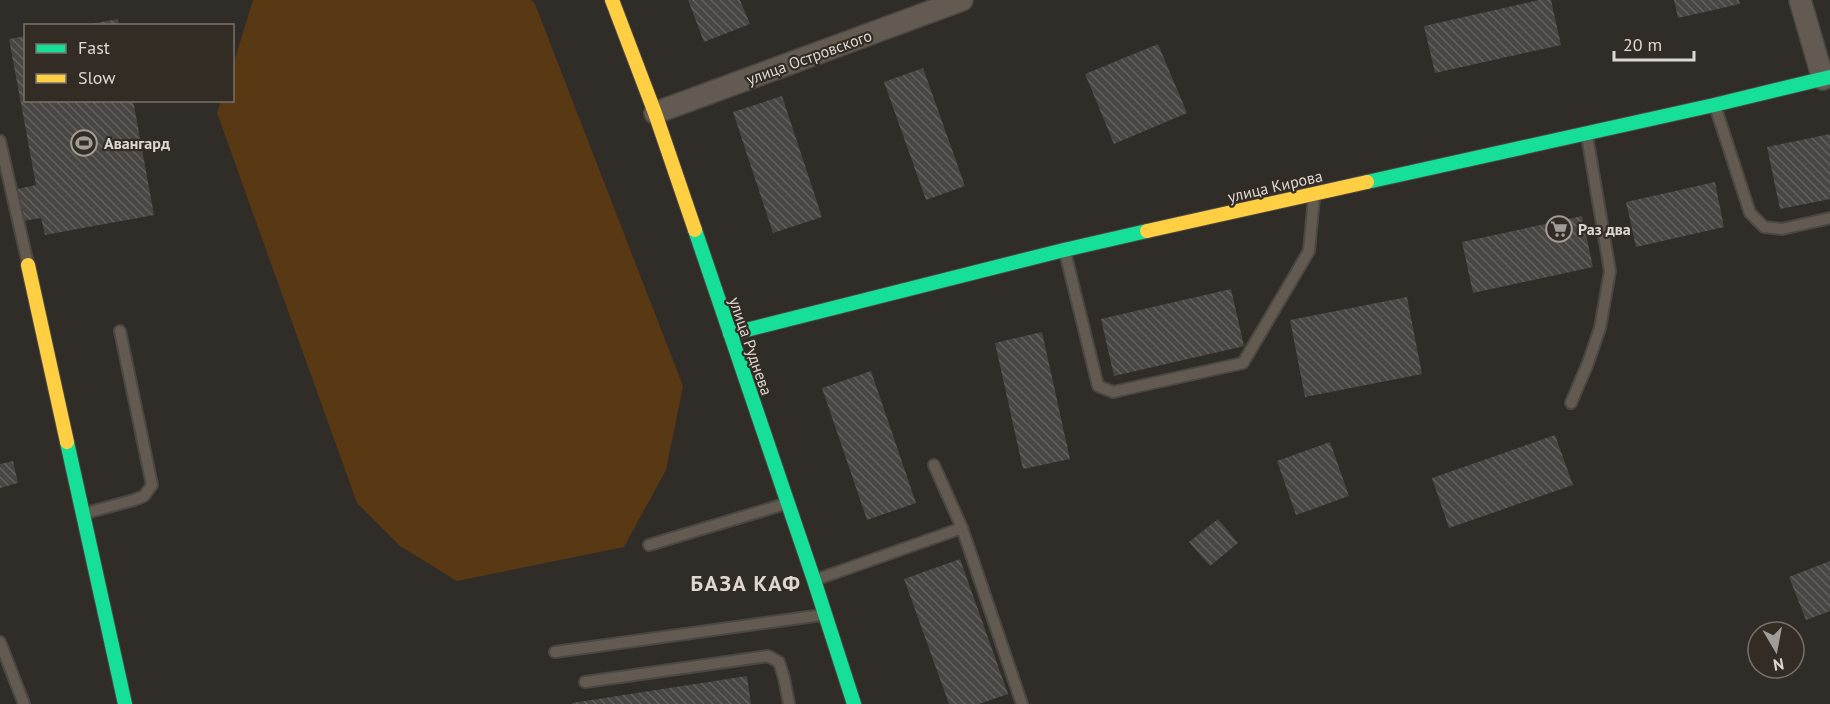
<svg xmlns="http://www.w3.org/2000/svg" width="1830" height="704" font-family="'PT Sans',sans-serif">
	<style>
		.green { fill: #593914 }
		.building { fill: url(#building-back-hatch) }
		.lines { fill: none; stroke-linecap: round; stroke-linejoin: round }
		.lane-casing { stroke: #4b4844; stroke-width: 14 }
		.street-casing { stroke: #4b4844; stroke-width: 24 }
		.fast-casing { stroke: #4b4844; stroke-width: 16 }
		.slow-casing { stroke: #4b4844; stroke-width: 16 }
		.lane { stroke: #635b52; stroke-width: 10 }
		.street { stroke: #635b52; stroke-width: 21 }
		.fast { stroke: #16e098; stroke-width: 14 }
		.slow { stroke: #ffcf43; stroke-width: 14 }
		.labels { text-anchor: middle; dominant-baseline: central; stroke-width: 4.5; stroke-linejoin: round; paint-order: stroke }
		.street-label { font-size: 16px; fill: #ddd8d4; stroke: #332c25 }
		.poi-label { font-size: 16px; font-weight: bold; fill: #ddd8d4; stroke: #332c25; text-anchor: start }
		.district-label { font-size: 22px; font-weight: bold; letter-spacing: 1.5px; fill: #ddd8d4; stroke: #332c25 }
	</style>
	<defs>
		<pattern id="building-back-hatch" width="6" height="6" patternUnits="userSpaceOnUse" patternTransform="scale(1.5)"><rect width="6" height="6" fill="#494643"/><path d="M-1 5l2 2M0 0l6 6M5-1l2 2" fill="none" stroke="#63605d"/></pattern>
	</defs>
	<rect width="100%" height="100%" fill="#302c28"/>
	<!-- green -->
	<path class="green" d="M253 0H531L535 4 683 386 666 470 624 547 457 581 400 546 357 503 217 113 221 101 232 100 233 65Z"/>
	<!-- building -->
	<path class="building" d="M688 0H740L750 24 704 42Z
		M1539 0H1551L1561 45 1435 73 1424 26Z
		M1674 0H1739L1740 4 1678 18Z
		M118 19 119 26H90V24Z
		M26 36V100H133L154 215 45 235 41 218 23 221 17 189 36 185 9 39Z
		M1158 44 1187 113 1114 144 1085 74Z
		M923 68 965 186 926 200 884 82Z
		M782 96 822 217 773 233 733 112Z
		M1830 134V199L1780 209 1767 147Z
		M1715 182 1724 227 1636 247 1626 202Z
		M1582 216 1593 267 1473 293 1462 242Z
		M1231 289 1244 346 1114 376 1101 319Z
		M1407 297 1422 374 1305 397 1290 320Z
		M1042 332 1070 459 1023 469 995 343Z
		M871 371 916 503 867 520 822 388Z
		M1555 435 1573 485 1449 528 1432 478Z
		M1330 442 1349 496 1296 515 1277 461Z
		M13 461 18 483 0 488V464Z
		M1218 519 1238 543 1210 566 1189 542Z
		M960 559 1008 694 979 704H949L904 579Z
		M1830 561V611L1806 620 1789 577Z
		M747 676 751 704H572V703Z"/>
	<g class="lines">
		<!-- lane casing -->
		<g class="lane-casing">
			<path id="lane" d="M1715 106 1750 213 1764 227 1782 229 1830 218
				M0 141 28 264
				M1065 252 1098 386 1113 392 1243 363 1309 251 1314 198
				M1571 403 1588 363 1600 328 1610 271 1587 136
				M934 465 962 528 1022 704
				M86 513 134 500 144 496 152 485 120 331
				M649 545 785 504
				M815 580 962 528
				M0 642 24 704
				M555 652 822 615
				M585 682 768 656 779 662 784 678 789 704"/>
		</g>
		<!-- street casing -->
		<g class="street-casing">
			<path id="street" d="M1800 0 1823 79
				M655 113 962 0"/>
		</g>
		<!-- fast casing -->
		<g class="fast-casing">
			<path id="fast" d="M1367 182 1714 105 1830 77
				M695 230 814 580 854 704
				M730 334 1064 250 1147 231
				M67 442 125 704"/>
		</g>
		<!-- slow casing -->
		<g class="slow-casing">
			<path id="slow" d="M612 0 655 113 695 230
				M1147 231 1367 182
				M28 265 67 442"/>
		</g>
		<!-- lane -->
		<use href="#lane" class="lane"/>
		<!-- street -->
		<use href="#street" class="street"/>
		<!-- fast -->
		<use href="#fast" class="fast"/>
		<!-- slow -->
		<use href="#slow" class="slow"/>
	</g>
	<!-- icons -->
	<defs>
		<g id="stadium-ring" transform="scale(1.35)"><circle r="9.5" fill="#332c25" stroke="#a09c98" stroke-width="1.5"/><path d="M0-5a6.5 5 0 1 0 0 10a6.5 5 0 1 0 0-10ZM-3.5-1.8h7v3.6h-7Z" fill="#a09c98"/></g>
		<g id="supermarket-ring" transform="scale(1.35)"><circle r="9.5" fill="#332c25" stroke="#a09c98" stroke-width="1.5"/><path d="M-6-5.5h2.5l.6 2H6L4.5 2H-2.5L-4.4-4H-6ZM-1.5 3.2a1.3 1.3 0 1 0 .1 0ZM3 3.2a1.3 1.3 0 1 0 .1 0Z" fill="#a09c98"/></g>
	</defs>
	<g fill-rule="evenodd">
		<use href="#stadium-ring" x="84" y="143"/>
		<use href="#supermarket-ring" x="1559" y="229"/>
	</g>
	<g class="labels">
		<!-- street labels -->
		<g class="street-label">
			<text transform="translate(809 57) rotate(-20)">улица Островского</text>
			<text transform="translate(1275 186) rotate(-13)">улица Кирова</text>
			<text transform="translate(751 346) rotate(71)">улица Руднева</text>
		</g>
		<!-- poi labels -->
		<g class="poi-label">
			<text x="104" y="143">Авангард</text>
			<text x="1578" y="229">Раз два</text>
		</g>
		<!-- district labels -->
		<g class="district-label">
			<text x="746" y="583">БАЗА КАФ</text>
		</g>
	</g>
	<!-- legend -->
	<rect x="24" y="24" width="210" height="78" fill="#332c25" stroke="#77716b" stroke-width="1.5"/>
	<rect x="36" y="44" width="30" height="9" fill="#16e098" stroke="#77716b" stroke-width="1.5"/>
	<text x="78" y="54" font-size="18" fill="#ddd8d4">Fast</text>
	<rect x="36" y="74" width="30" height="9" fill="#ffcf43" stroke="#77716b" stroke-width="1.5"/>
	<text x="78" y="84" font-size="18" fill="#ddd8d4">Slow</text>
	<!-- north arrow -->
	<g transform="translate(1776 650) rotate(170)"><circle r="28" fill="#332c25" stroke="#77716b" stroke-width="1.5"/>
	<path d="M0-4.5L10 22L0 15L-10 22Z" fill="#a09c98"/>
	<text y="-9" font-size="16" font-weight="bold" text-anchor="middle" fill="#ddd8d4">N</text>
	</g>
	<!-- scale -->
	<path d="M1614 51v9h80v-9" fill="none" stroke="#ddd8d4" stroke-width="3"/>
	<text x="1623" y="51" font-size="18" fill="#ddd8d4" stroke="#332c25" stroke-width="4.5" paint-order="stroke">20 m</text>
</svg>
